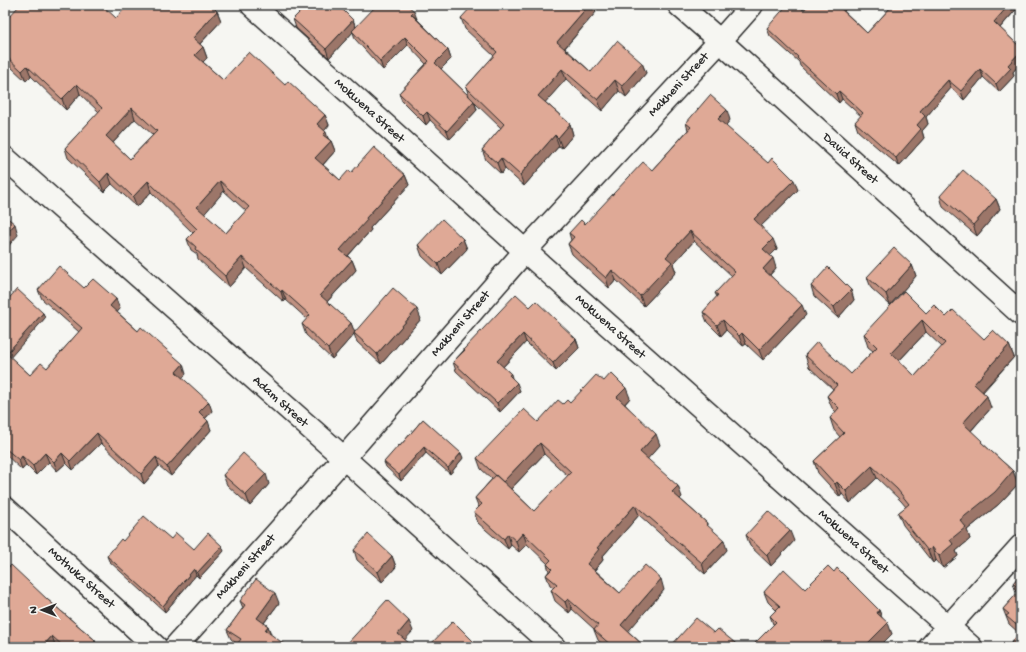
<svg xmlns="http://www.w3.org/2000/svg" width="1026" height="652" font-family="'Gochi Hand',sans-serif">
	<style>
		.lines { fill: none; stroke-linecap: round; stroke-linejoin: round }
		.street-casing { stroke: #2b2b2b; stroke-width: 25 }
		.street { stroke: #f6f6f2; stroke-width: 22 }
		.wall { fill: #c09181; stroke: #2b2b2b; fill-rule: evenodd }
		.shaded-wall { fill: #9c7669; stroke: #2b2b2b }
		.building { fill: #dfa996; stroke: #2b2b2b; fill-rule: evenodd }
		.labels { text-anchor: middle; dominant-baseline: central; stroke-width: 4; stroke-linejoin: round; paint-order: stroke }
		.street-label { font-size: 13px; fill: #2b2b2b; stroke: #f6f6f2 }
	</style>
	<rect width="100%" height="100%" fill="#f6f6f2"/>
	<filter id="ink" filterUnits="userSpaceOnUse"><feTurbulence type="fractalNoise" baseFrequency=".025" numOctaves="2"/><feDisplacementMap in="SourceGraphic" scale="8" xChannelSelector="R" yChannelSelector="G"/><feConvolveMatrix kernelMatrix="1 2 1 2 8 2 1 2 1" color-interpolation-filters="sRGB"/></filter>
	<g filter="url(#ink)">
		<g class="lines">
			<!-- street casing -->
			<g class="street-casing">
				<path id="street" d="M252 5 525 251 971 647
					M679 5 720 41 1021 314
					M5 158 344 458 554 647
					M5 508 156 647
					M175 647 344 458 525 251 720 41 752 5
					M930 647 1021 546"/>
			</g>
			<!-- street -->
			<use href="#street" class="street"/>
		</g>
		<!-- wall -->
		<path class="wall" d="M810 5H849L844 11 867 33 893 5H1020L1000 28 1021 48V62L1013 72 1014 76 999 92 983 77 964 100 951 88 926 117 928 124 922 131 924 138 899 166 858 131 855 122 861 116 842 99 839 103 800 66 799 62 770 36 767 28 803 10Z
			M408 6 417 19 448 50 451 59 441 69 469 96 466 87 494 56 465 29 461 18 596 12 565 48 591 72 642 63 646 73 626 97 619 91 602 111 566 79 545 102 570 124 573 135 562 148 559 146 524 186 505 169 501 174 486 160 482 150 501 128 475 103 477 110 450 139 430 120 426 125 402 101 399 93 426 64 408 45 383 70 355 39 353 32 329 58 296 28 293 19 353 20 356 27Z
			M217 11 221 21 200 44 203 47 207 58 203 62 223 80 285 85 325 115 329 125 324 131 328 138 331 141 335 151 323 165 340 180 351 173 405 175 409 185 370 228 371 230 348 256 352 260 356 270 327 302 351 323 354 332 421 319 381 364 357 342 354 334 332 359 306 335 302 324 307 319 286 300 284 302 246 268 229 287 198 259 197 254 191 250 187 239 193 233 151 192 137 207 112 184 104 192 68 158 65 148 99 112 80 94 66 110 31 76 26 81 11 67 9 63 5 59V21L116 18ZM135 119 153 135 130 159 113 143ZM224 191 246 211 226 233 204 214Z
			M730 120 725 126 798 190 761 226 777 249 770 255 776 268 770 275 806 315 763 360 746 344 743 346 726 330 721 336 707 322 703 312 717 297 715 293 732 276 694 241 673 264 676 272 644 306 616 280 609 288 572 254 568 244 571 240 569 233 585 224 652 170 688 130 686 123Z
			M940 196 996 199 1000 209 977 236 943 207Z
			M463 239 467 249 442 275 422 256 418 245Z
			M912 265 916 276 890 305 871 288 867 277Z
			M811 286 851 290 854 300 838 318 814 296Z
			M38 290 116 299 120 309 117 312 186 374 182 378 212 411 205 419 211 430 171 476 159 466 144 484 101 443 73 470 66 463 57 471 49 462 36 475 26 465 22 470 5 454V328L6 327 5 326V303L43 313 45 318 10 357 30 375 47 368 79 332 42 299Z
			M530 307 576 339 579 348 556 371 526 342 503 367 511 374 512 378 520 391 500 412 456 371 453 362 464 350V349Z
			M926 313 946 317 984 339 1009 345 1014 357 983 392 991 408 971 431 983 444 1013 471 1018 484 999 504 967 530 970 539 956 551 958 556 943 568 936 560 933 563 903 525 898 513 906 507 901 501 877 478 850 503 842 494 840 497 818 473 814 461 840 437 834 430 830 418 836 412 832 408 827 396 833 389 809 367 805 355 851 374 873 351 868 347 864 334ZM926 332 942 347 915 376 899 361Z
			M604 381 630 398 625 404 660 445 647 459 682 497 680 499 707 523V525L727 550 705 574 639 515 602 557 603 560 595 570 620 593 664 590 628 631 645 647H605L598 640 594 630V629L572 609 569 613 555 601 551 590 554 588 550 585 546 575 549 571 547 564H548L527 544 519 552 511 545 508 549 478 523 474 512 479 508 475 498 492 479 481 469 477 458 538 422 563 404 570 403ZM544 454 568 476 534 511 511 489Z
			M423 419 463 458 450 474 426 453 401 481 386 467 384 462 400 446Z
			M223 475 269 484 250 506 227 485Z
			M746 535 794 541 771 566 750 546Z
			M171 539 194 549 224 551 199 578 196 575 165 612 109 561 107 556Z
			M354 550 392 556 396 567 382 582 357 560Z
			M834 572 879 610 882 618 892 634 773 624 770 616 776 610 768 602 764 592 805 589Z
			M1021 574V647H1012L1011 643 1019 633 1009 624 1003 609 1018 593 1016 592 1013 583Z
			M48 600 95 640 96 643 100 647H57L55 645 5 647Z
			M240 601 279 603 264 623 268 626 271 634 237 644 231 639 227 630 243 608Z"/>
		<!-- shaded-wall -->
		<path class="shaded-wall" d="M589 5H594L596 12 561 52 557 42Z
			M839 5H849L841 14 838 6Z
			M1009 5H1020L997 31 994 22Z
			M217 11 221 21 196 48 193 38Z
			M414 11 417 19 411 14Z
			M353 20 356 28 352 31 353 32 329 58 326 49Z
			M405 37 408 45 383 70 380 61Z
			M203 47 207 58 199 66 195 55Z
			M448 50 451 59 438 72 435 63Z
			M1021 51V62L1013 72 1014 76 999 92 996 84 1008 65Z
			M642 63 646 73 626 97 622 86Z
			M27 66 31 76 26 81 22 71Z
			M562 69 566 79 542 106 538 96Z
			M980 69 983 77 964 100 961 91Z
			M615 80 619 91 602 111 598 100Z
			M948 80 951 88 926 117 928 124 922 131 924 138 899 166 896 158 917 125 920 111Z
			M77 84 80 94 66 110 62 99Z
			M839 91 842 99 839 103 836 94Z
			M474 101 477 110 450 139 447 131Z
			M132 108 135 119 110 146 106 136Z
			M727 110 730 120 722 130 718 119Z
			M427 112 430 120 426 125 423 116Z
			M325 115 329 125 321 135 317 124Z
			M570 124 573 135 562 148 558 138Z
			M326 132 329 142 323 135Z
			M555 135 559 146 524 186 520 175Z
			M331 141 335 151 319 169 315 158Z
			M501 158 505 169 501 174 497 163Z
			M108 173 112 184 104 192 100 182Z
			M405 175 409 185 370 228 371 230 344 260 340 250 366 218Z
			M794 180 798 190 758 229 754 219Z
			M148 181 151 192 137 207 133 197Z
			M220 181 224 191 201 218 197 207Z
			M996 199 1000 209 977 236 973 225Z
			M15 224 18 235 5 250V235Z
			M690 231 694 241 673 264 676 272 644 306 640 296 666 257Z
			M463 239 467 249 442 275 438 264Z
			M773 239 777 249 767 259 763 249Z
			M242 257 246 268 229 287 225 276Z
			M773 258 776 268 766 279 763 269Z
			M352 260 356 270 324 305 320 295Z
			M912 265 916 276 890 305 886 294Z
			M612 270 616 280 609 288 606 278Z
			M282 290 286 300 284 302 281 292Z
			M851 290 854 300 838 318 834 307Z
			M116 299 120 309 114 316 110 306Z
			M802 305 806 315 763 360 759 350Z
			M417 309 421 319 381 364 377 354Z
			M43 313 45 318 9 359 7 353Z
			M723 320 726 330 721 336 717 325Z
			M922 320 926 332 895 365 891 353Z
			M351 323 355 333H354V334L332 359 328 349Z
			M742 333 746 344 743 346 739 336Z
			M523 334 526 342 500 370 497 361Z
			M576 339 579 348 556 371 553 363Z
			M1009 345 1014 357 978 396 974 384Z
			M183 364 186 374 179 382 176 372Z
			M517 383 520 391 500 412 497 403Z
			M626 388 630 398 621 408 617 397Z
			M987 396 991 408 967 435 963 423Z
			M209 402 212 411 202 422 199 412Z
			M208 421 211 430 171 476 167 467Z
			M97 433 101 443 73 470 70 461Z
			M656 434 660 445 644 463 640 452Z
			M540 443 544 454 507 493 503 482Z
			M424 447 426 453 401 481 399 475Z
			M45 453 49 462 36 475 33 466Z
			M62 453 66 463 57 471 54 462Z
			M461 453 463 458 450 474 448 468Z
			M22 456 26 465 22 470 19 460Z
			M156 457 159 466 144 484 141 474Z
			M872 466 877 478 850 503 846 491Z
			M1013 471 1018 484 999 504 967 530 970 539 956 551 958 556 943 568 939 556 960 520Z
			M266 474 269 484 250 506 246 495Z
			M837 482 842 494 840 497 835 484Z
			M678 486 682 497 676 503 672 492Z
			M635 505 639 515 602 557 603 560 591 574 587 564 597 548Z
			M790 531 794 541 771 566 767 555Z
			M523 533 527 544 519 552 516 541Z
			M508 534 511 545 508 549 504 539Z
			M724 540 727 550 705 574 702 563Z
			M222 546 224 551 199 578 197 573Z
			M932 547 936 560 933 563 928 551Z
			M392 556 396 567 382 582 378 572Z
			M194 569 196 575 165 612 163 606Z
			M661 579 664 590 625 635 621 625Z
			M275 593 279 603 260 628 257 618Z
			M568 599 572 609 569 613 565 602Z
			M879 610 883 621 877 613Z
			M409 621 413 631 401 644 398 634Z
			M888 623 892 634 879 647H864Z
			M268 626 271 636 265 630Z
			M52 636 55 645 54 647H42Z"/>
		<!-- building -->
		<path class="building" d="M20 5H102L116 18 128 5H211L217 11 193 38 203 47 195 55 223 80 249 52 285 85 288 81 325 115 317 124 326 132 323 135 331 141 315 158 340 180 349 170 351 173 374 147 405 175 366 218 367 220 340 250 352 260 320 295 351 323 328 349 302 324 310 315 282 290 281 292 242 257 225 276 195 249 196 247 187 239 197 229 148 181 133 197 108 173 100 182 65 148 102 108 77 84 62 99 27 66 22 71 7 57 8 55 5 52V21ZM132 108 157 131 130 159 106 136ZM220 181 249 207 226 233 197 207Z
			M307 5H338L353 20 326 49 293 19Z
			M377 5H407L414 11 411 14 448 50 435 63 474 101 447 131 427 112 423 116 399 93 429 61 405 37 380 61 352 31Z
			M473 5H589L557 42 591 72 617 41 642 63 622 86 615 80 598 100 562 69 538 96 570 124 558 138 555 135 520 175 501 158 497 163 482 150 504 124 466 87 497 52 461 18Z
			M787 5H798L803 10 810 5H839L838 6 867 33 893 5H1009L994 22 1021 48V51L1008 65 1011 68 996 84 980 69 961 91 948 80 920 111 925 116 917 125 921 129 896 158 855 122 863 113 839 91 836 94 797 58 798 57 767 28Z
			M710 95 727 110 718 119 768 163 772 158 794 180 754 219 773 239 763 249 773 258 763 269 802 305 759 350 742 333 739 336 723 320 717 325 703 312 718 295 715 293 735 272 690 231 666 257 672 262 640 296 612 270 606 278 568 244 574 237 569 233 581 220 585 224 643 162 652 170 691 127 686 123Z
			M963 170 996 199 973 225 940 196Z
			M5 216 15 224 5 235Z
			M442 219 463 239 438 264 418 245Z
			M894 248 912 265 886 294 867 277Z
			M59 266 84 288 93 279 116 299 110 306 138 331 141 327 183 364 176 372 209 402 199 412 208 421 167 467 156 457 141 474 97 433 70 461 62 453 54 462 45 453 33 466 22 456 19 460 5 448V352L30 375 41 363 47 368 82 328 38 290Z
			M828 267 851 290 834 307 811 286Z
			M393 288 417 309 377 354 354 333Z
			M17 289 43 313 7 353 5 352V328L8 325 5 322V303Z
			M904 291 926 313 934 305 946 317 953 310 984 339 993 330 1009 345 974 384 987 396 963 423 982 441 981 442 1013 471 995 492 960 520 966 527 950 540 953 544 939 556 932 547 928 551 898 513 909 504 897 489 872 466 846 491 837 482 835 484 814 461 844 433 830 418 839 408 827 396 837 385 805 355 817 342 851 374 877 347 864 334ZM922 320 945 343 915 376 891 353Z
			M516 294 530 307 536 301 576 339 553 363 523 334 497 361 511 374 509 375 517 383 497 403 453 362 465 350 464 349Z
			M611 373 626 388 617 397 656 434 640 452 678 486 672 492 707 523 706 524 724 540 702 563 635 505 597 548 599 549 587 564 620 593 645 565 661 579 621 625 645 647H613L594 630 598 625 568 599 565 602 551 590 557 584 546 575 552 569 547 564 551 560 523 533 516 541 508 534 504 539 474 512 482 504 475 498 496 475 534 511 571 472 540 443 503 482 477 458 524 409 538 422 558 400 563 404 567 400 570 403 596 375 604 381Z
			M423 419 461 453 448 468 424 447 399 475 384 462 399 445 400 446Z
			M243 453 266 474 246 495 223 475Z
			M768 511 790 531 767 555 746 535Z
			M144 516 171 539 176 533 194 549 208 533 222 546 197 573 194 569 163 606 107 556 121 539 123 541Z
			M368 534 392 556 378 572 354 550Z
			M5 565 8 568 11 565 48 600 95 640 94 641 100 647H64L52 636 42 647H5Z
			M828 566 834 572 837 568 879 610 877 613 888 623 864 647H751L776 622 770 616 780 606 764 592 784 569 805 589Z
			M1021 574V629L1006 616 1009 614 1003 609 1020 590 1013 583Z
			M256 579 275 593 257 618 268 626 265 630 288 647H235L241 639 227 630 245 605 240 601Z
			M387 600 409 621 398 634 414 647H344Z
			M696 618 714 633 718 629 740 647H670Z
			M453 621 479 647H428Z
			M1021 631V647H1015L1011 643Z"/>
	</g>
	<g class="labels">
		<!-- street labels -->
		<g class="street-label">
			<text transform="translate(679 85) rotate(-47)">Makheni Street</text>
			<text transform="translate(369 111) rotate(42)">Mokwena Street</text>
			<text transform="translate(850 159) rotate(42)">David Street</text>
			<text transform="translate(461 324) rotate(-49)">Makheni Street</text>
			<text transform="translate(610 327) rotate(42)">Mokwena Street</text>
			<text transform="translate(280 402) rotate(42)">Adam Street</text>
			<text transform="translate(853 542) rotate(42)">Mokwena Street</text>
			<text transform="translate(246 567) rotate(-48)">Makheni Street</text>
			<text transform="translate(81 578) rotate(42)">Mothuka Street</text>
		</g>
	</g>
	<!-- margin -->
	<rect width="1026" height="652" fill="none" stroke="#f6f6f2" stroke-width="20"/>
	<rect x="10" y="10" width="1006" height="632" fill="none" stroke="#2b2b2b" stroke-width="1.5" filter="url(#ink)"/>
	<!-- north arrow -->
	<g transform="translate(42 610) rotate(270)" stroke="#f6f6f2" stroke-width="3" paint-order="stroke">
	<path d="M0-3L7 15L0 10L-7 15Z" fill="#2b2b2b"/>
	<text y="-6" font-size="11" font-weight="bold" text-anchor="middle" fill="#2b2b2b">N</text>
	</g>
</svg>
